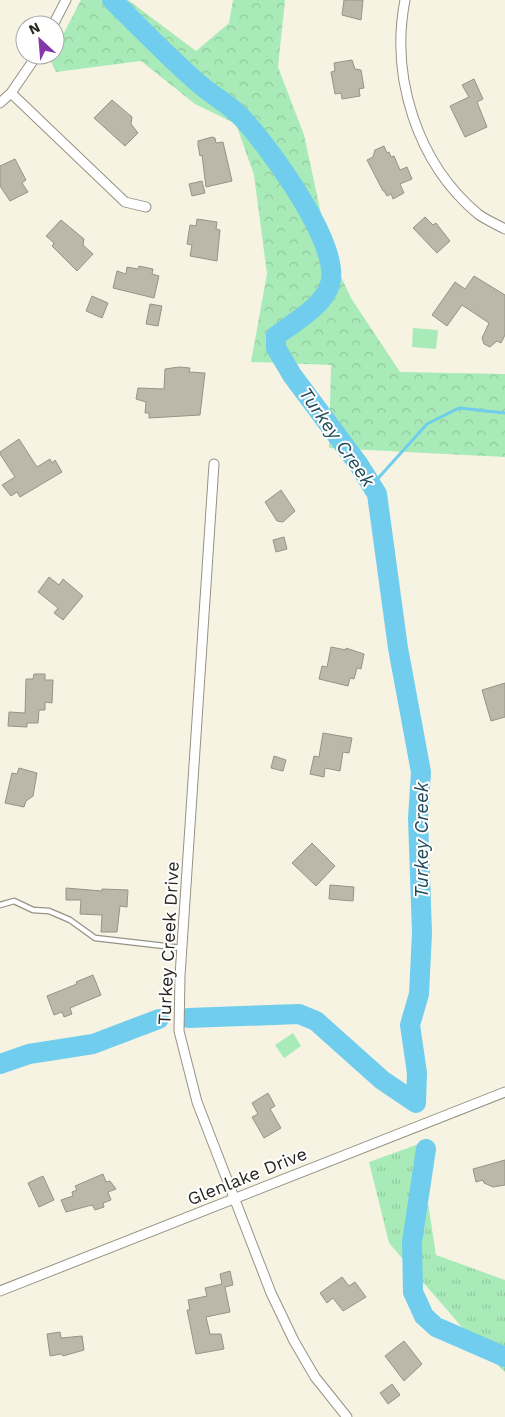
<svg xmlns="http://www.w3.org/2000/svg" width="505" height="1417" font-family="'Work Sans',sans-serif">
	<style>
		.forest { fill: url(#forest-crowns) }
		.park { fill: url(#park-tufts) }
		.pitch { fill: #a8ebb8 }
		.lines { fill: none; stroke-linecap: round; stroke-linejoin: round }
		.stream { stroke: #70cded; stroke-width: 3 }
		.river { stroke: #70cded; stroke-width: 20 }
		.building { fill: #bbb8a9; stroke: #979485 }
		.service-casing { stroke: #969384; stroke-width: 7 }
		.minor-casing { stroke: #969384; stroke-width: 11 }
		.service { stroke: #fff; stroke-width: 4.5 }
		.minor { stroke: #fff; stroke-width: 9 }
		.labels { text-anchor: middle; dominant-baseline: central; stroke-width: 4; stroke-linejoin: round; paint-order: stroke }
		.street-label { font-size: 18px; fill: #272620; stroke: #fff }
		.water-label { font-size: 19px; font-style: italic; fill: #214b59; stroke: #fff }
	</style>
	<defs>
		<pattern id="forest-crowns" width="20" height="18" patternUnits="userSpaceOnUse" patternTransform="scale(1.25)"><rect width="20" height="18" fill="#a8ebb8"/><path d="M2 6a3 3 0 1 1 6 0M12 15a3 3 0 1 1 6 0" fill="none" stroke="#91c99e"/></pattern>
		<pattern id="park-tufts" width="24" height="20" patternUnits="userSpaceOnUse" patternTransform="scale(1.25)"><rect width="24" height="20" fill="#a8ebb8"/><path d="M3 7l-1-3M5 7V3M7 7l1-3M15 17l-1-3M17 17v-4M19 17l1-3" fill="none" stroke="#91c99e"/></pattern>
	</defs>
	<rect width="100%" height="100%" fill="#f6f3e3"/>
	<!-- forest -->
	<path class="forest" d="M81 0H128L196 51 229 23 233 0H285L278 67 304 135 329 251 351 298 400 372 505 374V457L329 448 331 365 251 362 267 274 254 175 236 124 195 104 141 61 56 72 50 60 55 55V50Z"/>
	<!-- park -->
	<path class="park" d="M419 1144 436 1255 505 1280V1372L480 1348 389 1243 369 1162Z"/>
	<!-- pitch -->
	<path class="pitch" d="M413 328 438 330 436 349 412 347Z
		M293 1033 301 1046 284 1058 275 1045Z"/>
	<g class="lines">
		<!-- stream -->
		<path class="stream" d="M372 485 427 424 459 408 505 413"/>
		<!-- river -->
		<path class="river" d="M112 0C140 27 167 56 197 82 211 95 231 105 244 120 270 149 342 246 330 284 324 306 293 323 276 336V348L292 375 359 465 377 494 398 648 421 772 418 818 422 933 419 994 410 1025 417 1073 416 1103
			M188 1018 299 1014 316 1021 382 1080 416 1103
			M0 1064 29 1054 93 1044 159 1019
			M426 1149 412 1242 413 1292 424 1316 436 1327 505 1357"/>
	</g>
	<!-- building -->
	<path class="building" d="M344 0H363L361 20 342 15Z
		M352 60 355 69 361 70 364 88 359 89 360 96 342 99 341 93 335 94 331 72 335 71 334 63Z
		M474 79 483 99 477 102 487 127 465 137 450 106 469 97 462 85Z
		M112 100 132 117 131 124 138 133 125 146 94 118Z
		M212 137 215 138 216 143 223 142 232 181 206 187 202 155 200 156 198 145V141Z
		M384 146 387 153 389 152 391 157 394 156 400 170 407 167 412 179 400 184 404 193 393 199 391 194 387 196 384 191H383L367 160 373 157 375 150Z
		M15 159 26 180 22 183 28 192 10 201 0 186V166Z
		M202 181 205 193 192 196 189 184Z
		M425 217 433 225 436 223 450 241 437 253 413 228Z
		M197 219 217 222 216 229 220 230 217 261 190 256 192 245 187 244 190 225 196 226Z
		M61 220 84 239 83 245 93 254 77 271 52 246 54 243 46 236Z
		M139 266 153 269 152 274 159 276 154 298 113 288 117 271 126 274 127 267 138 269Z
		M474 276 505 295V335L501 343 497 341 490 347 484 344 482 338 489 323 462 305 447 326 432 315 455 282 465 289Z
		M92 296 108 303 102 318 86 311Z
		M150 304 162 306 158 326 146 324Z
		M179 367 190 368 189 372 205 373 200 415 149 418V413H145L146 402 136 399 138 388 164 389 165 369Z
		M19 439 37 467 50 459 52 463 55 460 62 472 20 497 17 492 11 496 2 485 15 477 0 454V452Z
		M281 490 295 511 283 522 277 521 265 502Z
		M284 537 287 549 276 552 273 540Z
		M49 577 59 585 63 579 83 596 63 620 54 613 58 608 38 592Z
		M331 647 346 650V648L364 654 361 669 357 668 354 679 350 678 348 686 319 679 322 666 327 667Z
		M34 674H45V680H53L52 703 45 702V710H39L38 723H27V727L8 726 9 712 25 713 26 679H33Z
		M505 683V717L491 721 482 690Z
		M323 733 352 738 349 753 343 752 340 771 325 768 324 777 310 774 314 756 319 757Z
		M274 756 286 760 283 771 271 768Z
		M19 768 37 773 33 796 26 801 24 807 5 803 12 773 17 774Z
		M312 843 335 866 316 886 292 863Z
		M330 885 354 887 353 901 329 899Z
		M66 888 102 891V889L128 890 127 907 120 906 117 932H101L102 915 80 914 81 900H66Z
		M93 975 101 995 70 1008 72 1014 64 1017 62 1012 54 1015 47 996 77 984 76 982Z
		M268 1093 275 1106 270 1109 281 1128 264 1138 252 1117 258 1114 252 1103Z
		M505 1160V1185L493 1187 484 1183 483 1180 476 1182 473 1169Z
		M103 1174 106 1182 110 1181 116 1189 108 1192 111 1200 103 1203 104 1207 95 1210 92 1205 66 1212 61 1200 73 1196 72 1192 77 1190 75 1186Z
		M43 1176 54 1200 39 1207 28 1183Z
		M230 1271 233 1285 225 1287 230 1312 206 1317 210 1334H221L224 1349 196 1354 187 1310H190L188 1300 207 1296 205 1288 222 1284 220 1274Z
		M342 1277 349 1286 355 1282 366 1297 343 1311 333 1298 327 1303 320 1293Z
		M60 1332 61 1338 82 1336 84 1350 63 1356 61 1354 50 1356 47 1334Z
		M404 1341 422 1364 404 1381 385 1356Z
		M392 1384 400 1395 388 1404 380 1393Z"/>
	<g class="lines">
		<!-- service casing -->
		<g class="service-casing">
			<path id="service" d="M0 905 14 901 33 910 49 911 70 920 95 938 182 948"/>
		</g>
		<!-- minor casing -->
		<g class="minor-casing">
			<path id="minor" d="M405 0C390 77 417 163 478 214 486 220 496 224 505 229
				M53 25 66 0
				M11 93 125 202 146 207
				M0 103 11 93 37 55
				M214 464 180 976 179 1031 197 1102 271 1293 294 1341 315 1377 347 1417
				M0 1291 505 1092"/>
		</g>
		<!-- service -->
		<use href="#service" class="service"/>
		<!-- minor -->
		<use href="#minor" class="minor"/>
	</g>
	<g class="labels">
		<!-- street labels -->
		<g class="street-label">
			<text transform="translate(168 943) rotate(-87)">Turkey Creek Drive</text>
			<text transform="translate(247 1176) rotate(-22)">Glenlake Drive</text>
		</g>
		<!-- water labels -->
		<g class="water-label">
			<text transform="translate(337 437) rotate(55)">Turkey Creek</text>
			<text transform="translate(421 840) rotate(-90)">Turkey Creek</text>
		</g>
	</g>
	<!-- north arrow -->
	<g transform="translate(40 40) rotate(334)"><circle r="24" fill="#ffffff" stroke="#a9a8a6"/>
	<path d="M0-4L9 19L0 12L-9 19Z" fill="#8437a8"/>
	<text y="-8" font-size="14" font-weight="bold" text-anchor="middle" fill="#272620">N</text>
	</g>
</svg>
